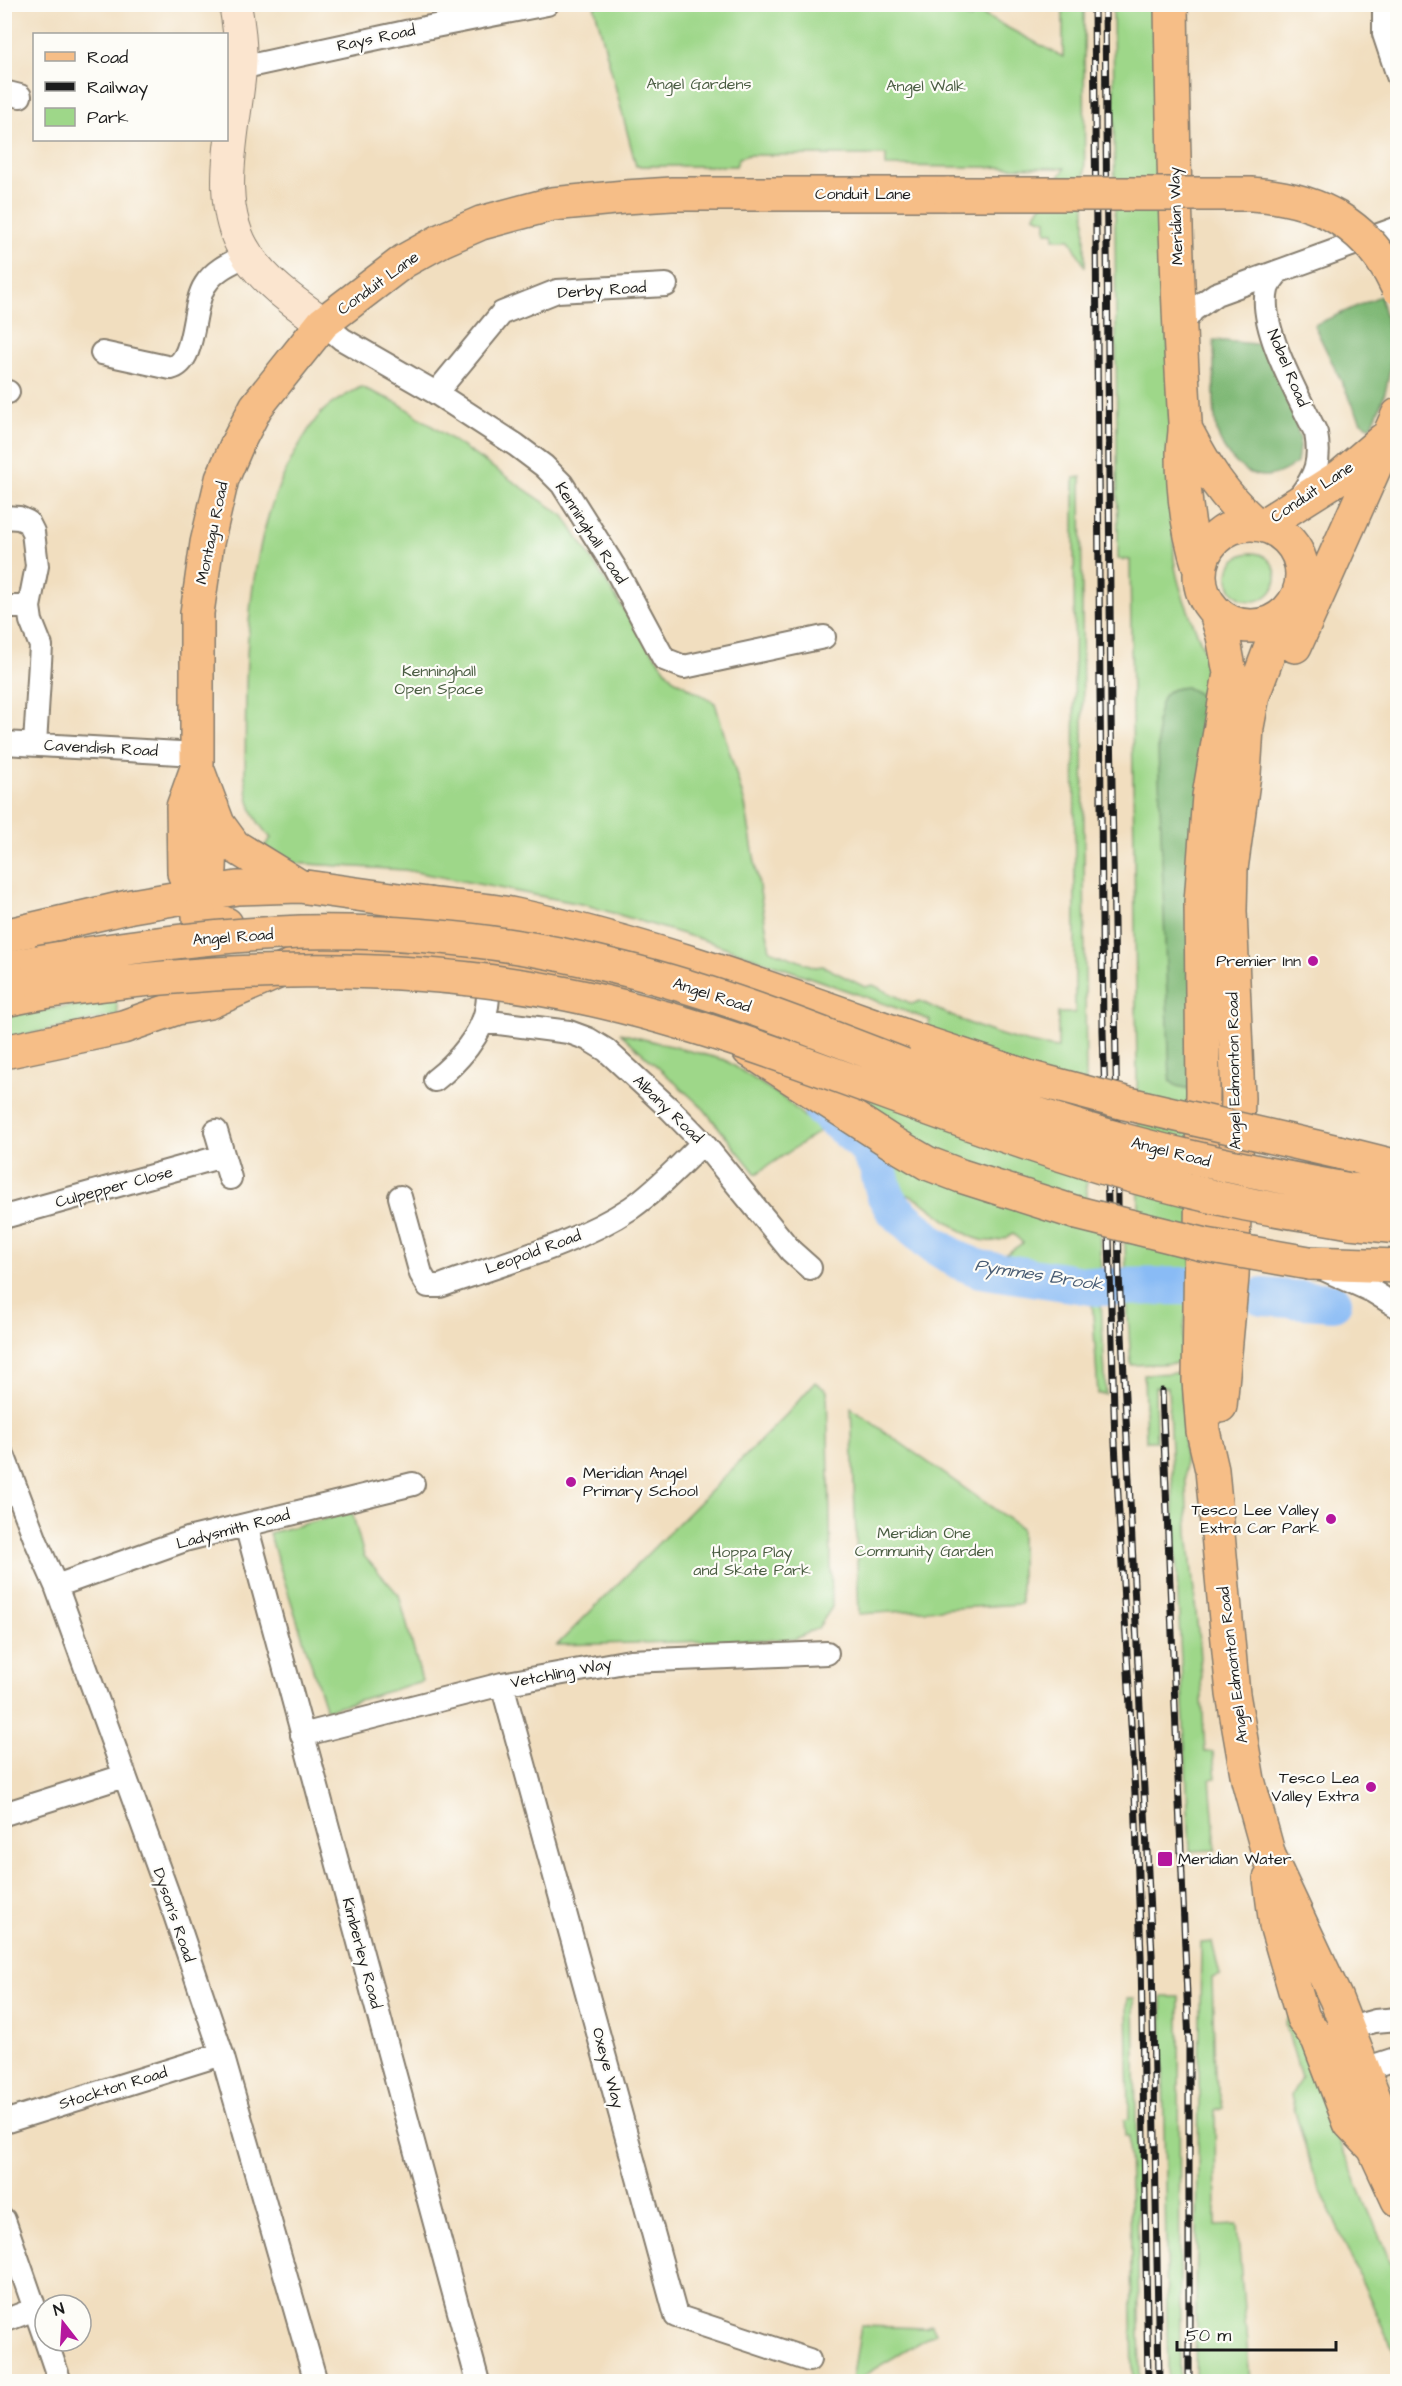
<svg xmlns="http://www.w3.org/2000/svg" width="1402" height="2386" font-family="'Architects Daughter',sans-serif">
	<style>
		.green { fill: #9ed789; stroke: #5d7a52; stroke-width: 1.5 }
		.forest { fill: #7eb875; stroke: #4d6a48; stroke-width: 1.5 }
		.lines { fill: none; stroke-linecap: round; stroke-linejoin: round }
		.river { stroke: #89bbf5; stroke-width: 38 }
		.street-casing { stroke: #867d6e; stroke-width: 26 }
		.secondary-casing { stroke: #867d6e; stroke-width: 34 }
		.primary-casing { stroke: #867d6e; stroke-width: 36 }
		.highway-casing { stroke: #867d6e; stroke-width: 36 }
		.street { stroke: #fff; stroke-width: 22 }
		.secondary { stroke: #fbe5cf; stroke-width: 32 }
		.primary { stroke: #f6be87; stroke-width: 33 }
		.highway { stroke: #f6be87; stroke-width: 33 }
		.rail-casing { stroke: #1c1c1c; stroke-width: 7 }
		.rail { stroke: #fdfcf7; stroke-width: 4.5; stroke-dasharray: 14; stroke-linecap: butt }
		.primary-bridge-casing { stroke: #867d6e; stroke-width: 36; stroke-linecap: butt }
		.highway-bridge-casing { stroke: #867d6e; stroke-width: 36; stroke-linecap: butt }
		.primary-bridge { stroke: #f6be87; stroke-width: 33 }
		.highway-bridge { stroke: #f6be87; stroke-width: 33 }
		.poi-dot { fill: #b5179e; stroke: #fdfcf7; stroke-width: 2 }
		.labels { text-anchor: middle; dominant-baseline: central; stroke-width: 4.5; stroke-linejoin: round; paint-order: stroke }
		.street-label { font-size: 16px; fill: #1c1c1c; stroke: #fdfcf7 }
		.park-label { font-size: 16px; fill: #4a5d42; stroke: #fdfcf7 }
		.poi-label { font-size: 16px; fill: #1c1c1c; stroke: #fdfcf7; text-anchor: end }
		.water-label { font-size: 18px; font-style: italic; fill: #485c73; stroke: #fdfcf7 }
	</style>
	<rect width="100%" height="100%" fill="#fdfcf7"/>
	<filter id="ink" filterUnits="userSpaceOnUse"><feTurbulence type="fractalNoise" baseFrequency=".0167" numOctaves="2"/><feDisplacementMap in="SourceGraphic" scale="12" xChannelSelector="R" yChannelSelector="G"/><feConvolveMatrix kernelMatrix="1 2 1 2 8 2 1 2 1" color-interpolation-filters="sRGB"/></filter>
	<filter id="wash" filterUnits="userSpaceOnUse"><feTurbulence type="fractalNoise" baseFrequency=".008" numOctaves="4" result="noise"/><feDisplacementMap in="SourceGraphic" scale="24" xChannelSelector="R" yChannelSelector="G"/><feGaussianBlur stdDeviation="1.35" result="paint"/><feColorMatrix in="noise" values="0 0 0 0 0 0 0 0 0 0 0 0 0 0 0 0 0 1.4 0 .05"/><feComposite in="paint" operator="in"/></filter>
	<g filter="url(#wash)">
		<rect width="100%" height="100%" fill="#f1debf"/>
		<!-- green -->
		<path class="green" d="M594 5H948L970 19 976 11 1063 57V5H1084L1085 267 1070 239H1054V232H1046V220L1034 216 1065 168 886 166V155H748L739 158 736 166H636Z
			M1113 5H1160L1174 559C1178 597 1201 636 1212 673L1170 1081 1177 1086 1191 1089 1192 1271 1126 1273 1124 1219H1139L1130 560 1118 559Z
			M361 387 398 403 564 516 642 638 672 678 715 703 745 804 770 950 815 967 823 966 865 987 873 985 912 1004 920 1001C964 1023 1010 1042 1058 1048V1013H1075L1074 478 1081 477 1087 1220H1099L1101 1274 988 1257 1003 1256 1023 1243 1013 1234C978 1258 946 1216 917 1199 912 1196 905 1194 900 1192L894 1170 882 1141 825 1081 920 1055 930 1020 713 943 586 905 405 870 291 863 263 848 271 838C251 818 248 802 245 776 247 665 240 548 297 449 305 436 312 422 323 411 333 401 349 394 361 387Z
			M1228 577a24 24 0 1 1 48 0a24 24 0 1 1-48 0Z
			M116 999 118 1015 5 1039V1016Z
			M620 1033 725 1060 785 1099 820 1131 756 1174 703 1108Z
			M1188 1298 1180 1363 1131 1365 1127 1300Z
			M1092 1299 1101 1301 1106 1394H1098Z
			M1181 1373 1188 1532 1199 1642 1205 1752H1213L1216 1778 1210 1779 1216 1850 1190 1851 1168 1387H1155L1156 1441H1146L1144 1374Z
			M815 1382 827 1391 832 1607 818 1628 795 1639 557 1645 787 1414Z
			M851 1408 1021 1528V1604L859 1614Z
			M352 1512 364 1556 399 1595 422 1681 326 1710 269 1533Z
			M1212 1942 1220 1975 1212 1978 1215 2077 1223 2107 1215 2110 1216 2226 1237 2225 1250 2381H1195L1201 1943Z
			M1162 1997H1179L1180 2382 1168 2381Z
			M1127 1998H1134L1140 2382 1133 2381 1129 2136H1125L1124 2120 1129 2119Z
			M1292 2008 1339 2141 1397 2278V2359L1312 2171 1291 2096 1301 2077 1285 2023Z
			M931 2325 935 2333 869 2372 859 2381H852L861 2326 926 2328Z"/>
		<!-- forest -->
		<path class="forest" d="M1380 296C1395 346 1395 380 1371 427L1361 422 1314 325Z
			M1214 340 1265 345 1286 390 1300 439 1297 463C1281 474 1264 482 1245 470 1233 462 1225 453 1219 438 1211 419 1215 363 1214 340Z
			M1186 687 1203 696 1209 713 1191 1089 1177 1086 1170 1081 1157 721C1162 698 1160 689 1186 687Z"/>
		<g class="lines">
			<!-- river -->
			<path class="river" d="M822 1109 864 1144 877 1165 885 1194 893 1208 931 1243 958 1260 980 1269 1097 1287 1188 1286
				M1262 1297 1333 1302"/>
		</g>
	</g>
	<g filter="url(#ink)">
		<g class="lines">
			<!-- street casing -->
			<g class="street-casing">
				<path id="street" d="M1384 4V34L1398 76
					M240 68 415 30 547 4
					M4 92 20 96
					M1279 271C1275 277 1268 284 1267 290 1258 327 1300 399 1316 433 1321 461 1316 475 1299 497
					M323 323 342 339 436 393 516 445 544 466 562 484 615 568 664 659 684 667 824 637
					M1179 329 1193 310 1216 294 1398 228
					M102 353 171 368C197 362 191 306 205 285 215 269 231 263 247 255
					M4 392H8
					M436 393 502 313 557 291 666 285
					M4 517 19 518 28 522 33 532 37 566 29 607 31 621 41 646 35 744
					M4 607H29
					M4 743 197 754
					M483 1021 569 1032 588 1039 606 1050 671 1110 703 1143 791 1251 810 1268
					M435 1080C457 1063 483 1034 487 1006 489 994 488 980 488 968
					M216 1131 230 1178
					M400 1197 421 1274 428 1286H440C501 1264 577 1244 631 1208 657 1190 680 1165 703 1143
					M4 1217 223 1156
					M1321 1268 1372 1291 1398 1307
					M4 1457 36 1541 56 1586 169 1897 222 2054 316 2382
					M246 1525 478 2382
					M56 1586 188 1539 413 1484
					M502 1684 676 2316 809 2360
					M302 1735 502 1684 630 1661 827 1653
					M4 1814 124 1776
					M1335 2032 1375 2021 1398 2019
					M1351 2070 1364 2069 1398 2058
					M4 2122 222 2054
					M4 2220 45 2338
					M4 2321 35 2309
					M46 2341 60 2382"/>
			</g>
			<!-- secondary casing -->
			<g class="secondary-casing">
				<path id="secondary" d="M235 4C239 26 242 47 240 68 236 128 211 203 248 256 267 284 297 304 323 323"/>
			</g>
			<!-- primary casing -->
			<g class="primary-casing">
				<path id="primary" d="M1171 4C1173 144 1176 283 1185 422 1186 433 1183 443 1183 454 1183 493 1188 533 1200 570
					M1186 430C1206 468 1222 494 1254 523
					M1200 575a51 51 0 1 1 102 0a51 51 0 1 1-102 0Z
					M1265 524 1341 476 1383 440
					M1216 613 1223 636 1230 673 1209 796 1201 902 1203 1091 1199 1381 1203 1431 1212 1470 1233 1694 1248 1780 1269 1856 1336 1999 1380 2113 1374 2148
					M1295 646 1398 415
					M197 768 183 807 184 873 196 895 199 913 226 924
					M299 886 234 846 218 824 197 768V613L207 543 222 479 238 442 256 407 323 323 404 261 442 240 481 223 552 204 625 197 672 194H949
					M196 895 210 870 212 807
					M4 936 132 906 237 888 299 886 428 904
					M303 941 331 949 427 950 488 959 562 976 612 990
					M749 1050 891 1142 927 1163 961 1176 1077 1213
					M1220 1406 1232 1277 1238 1098 1230 911 1231 869 1244 774 1247 727 1253 695 1272 644 1290 608
					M1270 1879 1276 1925 1303 2018 1318 2039 1350 2123 1374 2148 1398 2200"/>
			</g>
			<!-- highway casing -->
			<g class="highway-casing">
				<path id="highway" d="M428 904C457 908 487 909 515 915 655 945 790 996 925 1043
					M4 969 38 962
					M183 999C201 972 200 945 199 913
					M4 1000 44 992
					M4 1052 123 1027 177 1008 209 1002 331 949
					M1338 1152 1398 1167
					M1350 1190 1398 1195
					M1350 1222 1398 1227
					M1309 1263 1398 1266"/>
			</g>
			<!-- street -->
			<use href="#street" class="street"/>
			<!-- secondary -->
			<use href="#secondary" class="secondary"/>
			<!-- primary -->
			<use href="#primary" class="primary"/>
			<!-- highway -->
			<use href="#highway" class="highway"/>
			<!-- rail casing -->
			<g class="rail-casing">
				<path id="rail" d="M1094 4 1103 1031 1115 1443 1135 1794 1141 1956 1148 2382
					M1105 4 1111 716 1119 1273 1152 1955 1159 2382
					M1162 1391 1189 2045V2382"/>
			</g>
			<!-- rail -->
			<use href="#rail" class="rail"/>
			<!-- primary-bridge casing -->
			<g class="primary-bridge-casing">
				<path id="primary-bridge" d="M949 194H1251C1318 198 1369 224 1398 288
					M1077 1213 1206 1245 1309 1263"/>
			</g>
			<!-- highway-bridge casing -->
			<g class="highway-bridge-casing">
				<path id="highway-bridge" d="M38 962C125 947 213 935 301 932 409 930 520 942 624 969 765 1004 897 1067 1034 1113 1137 1148 1243 1170 1350 1190
					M44 992C217 967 395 960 567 994 727 1026 875 1093 1029 1144 1097 1167 1167 1187 1237 1202 1274 1210 1312 1215 1350 1222
					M925 1043 1031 1078 1125 1103 1338 1152"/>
			</g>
			<!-- primary-bridge -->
			<use href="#primary-bridge" class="primary-bridge"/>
			<!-- highway-bridge -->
			<use href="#highway-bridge" class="highway-bridge"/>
		</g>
	</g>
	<!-- markers -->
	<g class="poi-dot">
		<circle cx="1313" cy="961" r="6"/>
		<circle cx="571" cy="1482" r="6"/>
		<circle cx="1331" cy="1519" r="6"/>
		<circle cx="1371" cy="1787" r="6"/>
		<rect x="1157" y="1851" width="16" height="16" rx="3"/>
	</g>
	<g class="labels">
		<!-- street labels -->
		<g class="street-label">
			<text transform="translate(376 38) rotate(-12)">Rays Road</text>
			<text x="863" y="194">Conduit Lane</text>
			<text transform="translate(1176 216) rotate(-92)">Meridian Way</text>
			<text transform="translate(378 283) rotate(-36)">Conduit Lane</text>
			<text transform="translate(602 290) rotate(-4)">Derby Road</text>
			<text transform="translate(1288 368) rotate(67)">Nobel Road</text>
			<text transform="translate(1312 492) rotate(-34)">Conduit Lane</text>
			<text transform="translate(212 533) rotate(-78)">Montagu Road</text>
			<text transform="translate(591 533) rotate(57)">Kenninghall Road</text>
			<text transform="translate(101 748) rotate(3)">Cavendish Road</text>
			<text transform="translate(233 937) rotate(-4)">Angel Road</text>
			<text transform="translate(712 995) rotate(18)">Angel Road</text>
			<text transform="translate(1234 1071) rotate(-91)">Angel Edmonton Road</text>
			<text transform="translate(668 1109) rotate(44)">Albany Road</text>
			<text transform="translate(1171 1152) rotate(14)">Angel Road</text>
			<text transform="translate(114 1187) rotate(-15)">Culpepper Close</text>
			<text transform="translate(533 1252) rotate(-20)">Leopold Road</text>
			<text transform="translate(233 1529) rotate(-15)">Ladysmith Road</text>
			<text transform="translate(1233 1665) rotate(-97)">Angel Edmonton Road</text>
			<text transform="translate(561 1673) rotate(-11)">Vetchling Way</text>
			<text transform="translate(174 1915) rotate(71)">Dyson's Road</text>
			<text transform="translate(362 1953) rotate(75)">Kimberley Road</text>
			<text transform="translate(608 2068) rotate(75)">Oxeye Way</text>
			<text transform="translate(113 2088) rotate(-17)">Stockton Road</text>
		</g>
		<!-- park labels -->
		<g class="park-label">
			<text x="699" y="84">Angel Gardens</text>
			<text x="926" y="86">Angel Walk</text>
			<text x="439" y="671">Kenninghall<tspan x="439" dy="18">Open Space</tspan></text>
			<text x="924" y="1533">Meridian One<tspan x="924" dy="18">Community Garden</tspan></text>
			<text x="752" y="1552">Hoppa Play<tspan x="752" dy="18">and Skate Park</tspan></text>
		</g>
		<!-- poi labels -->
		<g class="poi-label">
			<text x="1301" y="961">Premier Inn</text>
			<text x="583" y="1473" text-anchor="start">Meridian Angel<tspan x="583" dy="18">Primary School</tspan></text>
			<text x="1319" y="1510">Tesco Lee Valley<tspan x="1319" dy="18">Extra Car Park</tspan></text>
			<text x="1359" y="1778">Tesco Lea<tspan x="1359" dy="18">Valley Extra</tspan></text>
			<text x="1178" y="1859" text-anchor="start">Meridian Water</text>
		</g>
		<!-- water labels -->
		<g class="water-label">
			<text transform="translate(1039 1275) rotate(9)">Pymmes Brook</text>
		</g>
	</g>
	<!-- margin -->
	<rect width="1402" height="2386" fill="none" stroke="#fdfcf7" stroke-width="24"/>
	<!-- legend -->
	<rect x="33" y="33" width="195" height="108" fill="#fdfcf7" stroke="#a3a29f" stroke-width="1.5"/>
	<rect x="45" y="52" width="30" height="9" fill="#f6be87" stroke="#a3a29f" stroke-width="1.5"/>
	<text x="87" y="63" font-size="18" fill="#1c1c1c">Road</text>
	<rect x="45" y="82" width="30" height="9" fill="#1c1c1c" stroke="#a3a29f" stroke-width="1.5"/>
	<text x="87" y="93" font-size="18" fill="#1c1c1c">Railway</text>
	<rect x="45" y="108" width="30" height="18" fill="#9ed789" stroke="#a3a29f" stroke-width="1.5"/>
	<text x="87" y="123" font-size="18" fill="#1c1c1c">Park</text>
	<!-- north arrow -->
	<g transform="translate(63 2323) rotate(343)"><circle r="28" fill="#fdfcf7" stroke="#a3a29f" stroke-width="1.5"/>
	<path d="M0-4.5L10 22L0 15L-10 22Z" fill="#b5179e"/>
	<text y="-9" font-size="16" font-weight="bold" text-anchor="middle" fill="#1c1c1c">N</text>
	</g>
	<!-- scale -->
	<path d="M1177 2341v9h159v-9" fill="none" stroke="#1c1c1c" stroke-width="3"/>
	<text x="1186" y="2341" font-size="18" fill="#1c1c1c" stroke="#fdfcf7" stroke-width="4.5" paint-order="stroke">50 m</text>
</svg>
